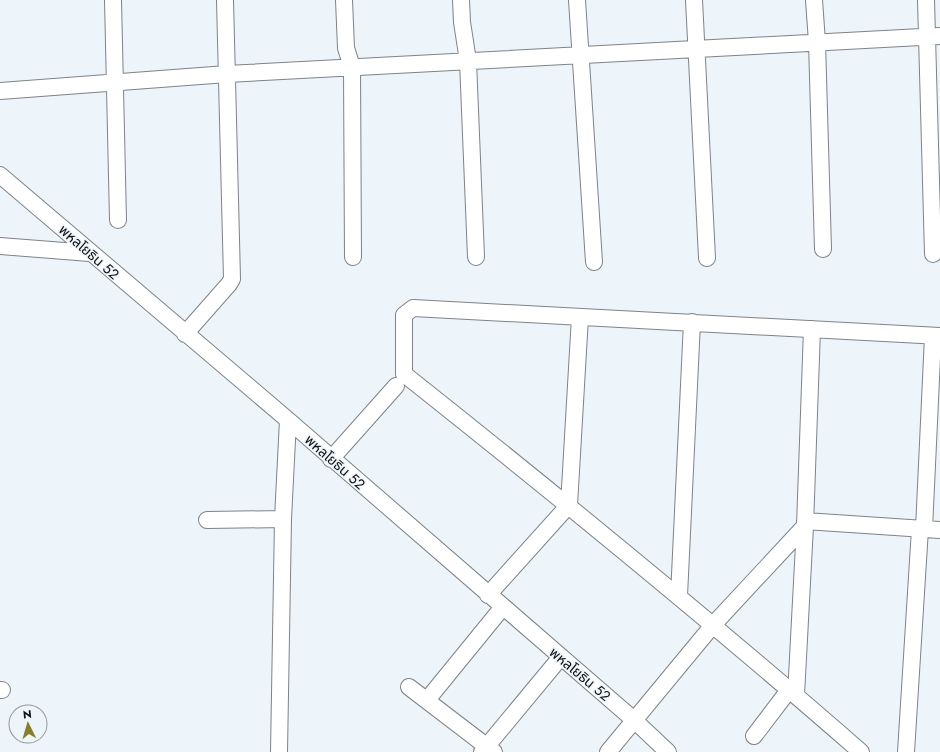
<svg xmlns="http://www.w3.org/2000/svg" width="940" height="752" font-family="Jost,'Noto Sans Thai',sans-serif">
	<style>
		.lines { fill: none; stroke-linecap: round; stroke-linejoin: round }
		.minor-casing { stroke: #7d8389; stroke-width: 18 }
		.minor { stroke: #fff; stroke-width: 16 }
		.labels { text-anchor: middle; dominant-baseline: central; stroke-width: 3; stroke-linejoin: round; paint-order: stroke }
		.street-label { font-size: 14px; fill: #0e1013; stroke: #edf4fa }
	</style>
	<rect width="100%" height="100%" fill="#edf4fa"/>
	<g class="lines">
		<!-- minor casing -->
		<g class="minor-casing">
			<path id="minor" d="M113 0 118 220
				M344 0 346 48 352 67 353 257
				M461 0 462 22 468 61 476 257
				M577 0 594 262
				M694 0 707 258
				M814 0 817 42 823 249
				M926 0 933 254
				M0 91 227 74 940 36
				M0 175 288 420 634 720 668 752
				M0 246 90 253
				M185 334 229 284 232 279 225 0
				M331 459 396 386
				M207 520 283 519
				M805 521 940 530
				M924 529 933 336
				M488 595 569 505 580 317
				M679 596 692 322
				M409 687 494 752
				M0 690H2
				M796 695 805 526
				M427 700 502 608
				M754 736 789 690
				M279 752 283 519 288 420
				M482 752 560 658
				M608 752 713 625 805 526 812 329
				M861 752C712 622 559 497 404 374V315L413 308 940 336
				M906 752 920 529"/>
		</g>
		<!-- minor -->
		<use href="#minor" class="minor"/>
	</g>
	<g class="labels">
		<!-- street labels -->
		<g class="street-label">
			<text transform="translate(89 252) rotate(41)">พหลโยธิน 52</text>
			<text transform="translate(335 462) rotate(41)">พหลโยธิน 52</text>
			<text transform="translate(580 674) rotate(40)">พหลโยธิน 52</text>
		</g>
	</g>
	<!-- north arrow -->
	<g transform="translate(28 724) rotate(355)"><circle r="19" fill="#edf4fa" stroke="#94999e"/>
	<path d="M0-3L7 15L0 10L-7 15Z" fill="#867f27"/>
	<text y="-6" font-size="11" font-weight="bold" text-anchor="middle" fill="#0e1013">N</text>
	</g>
</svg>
